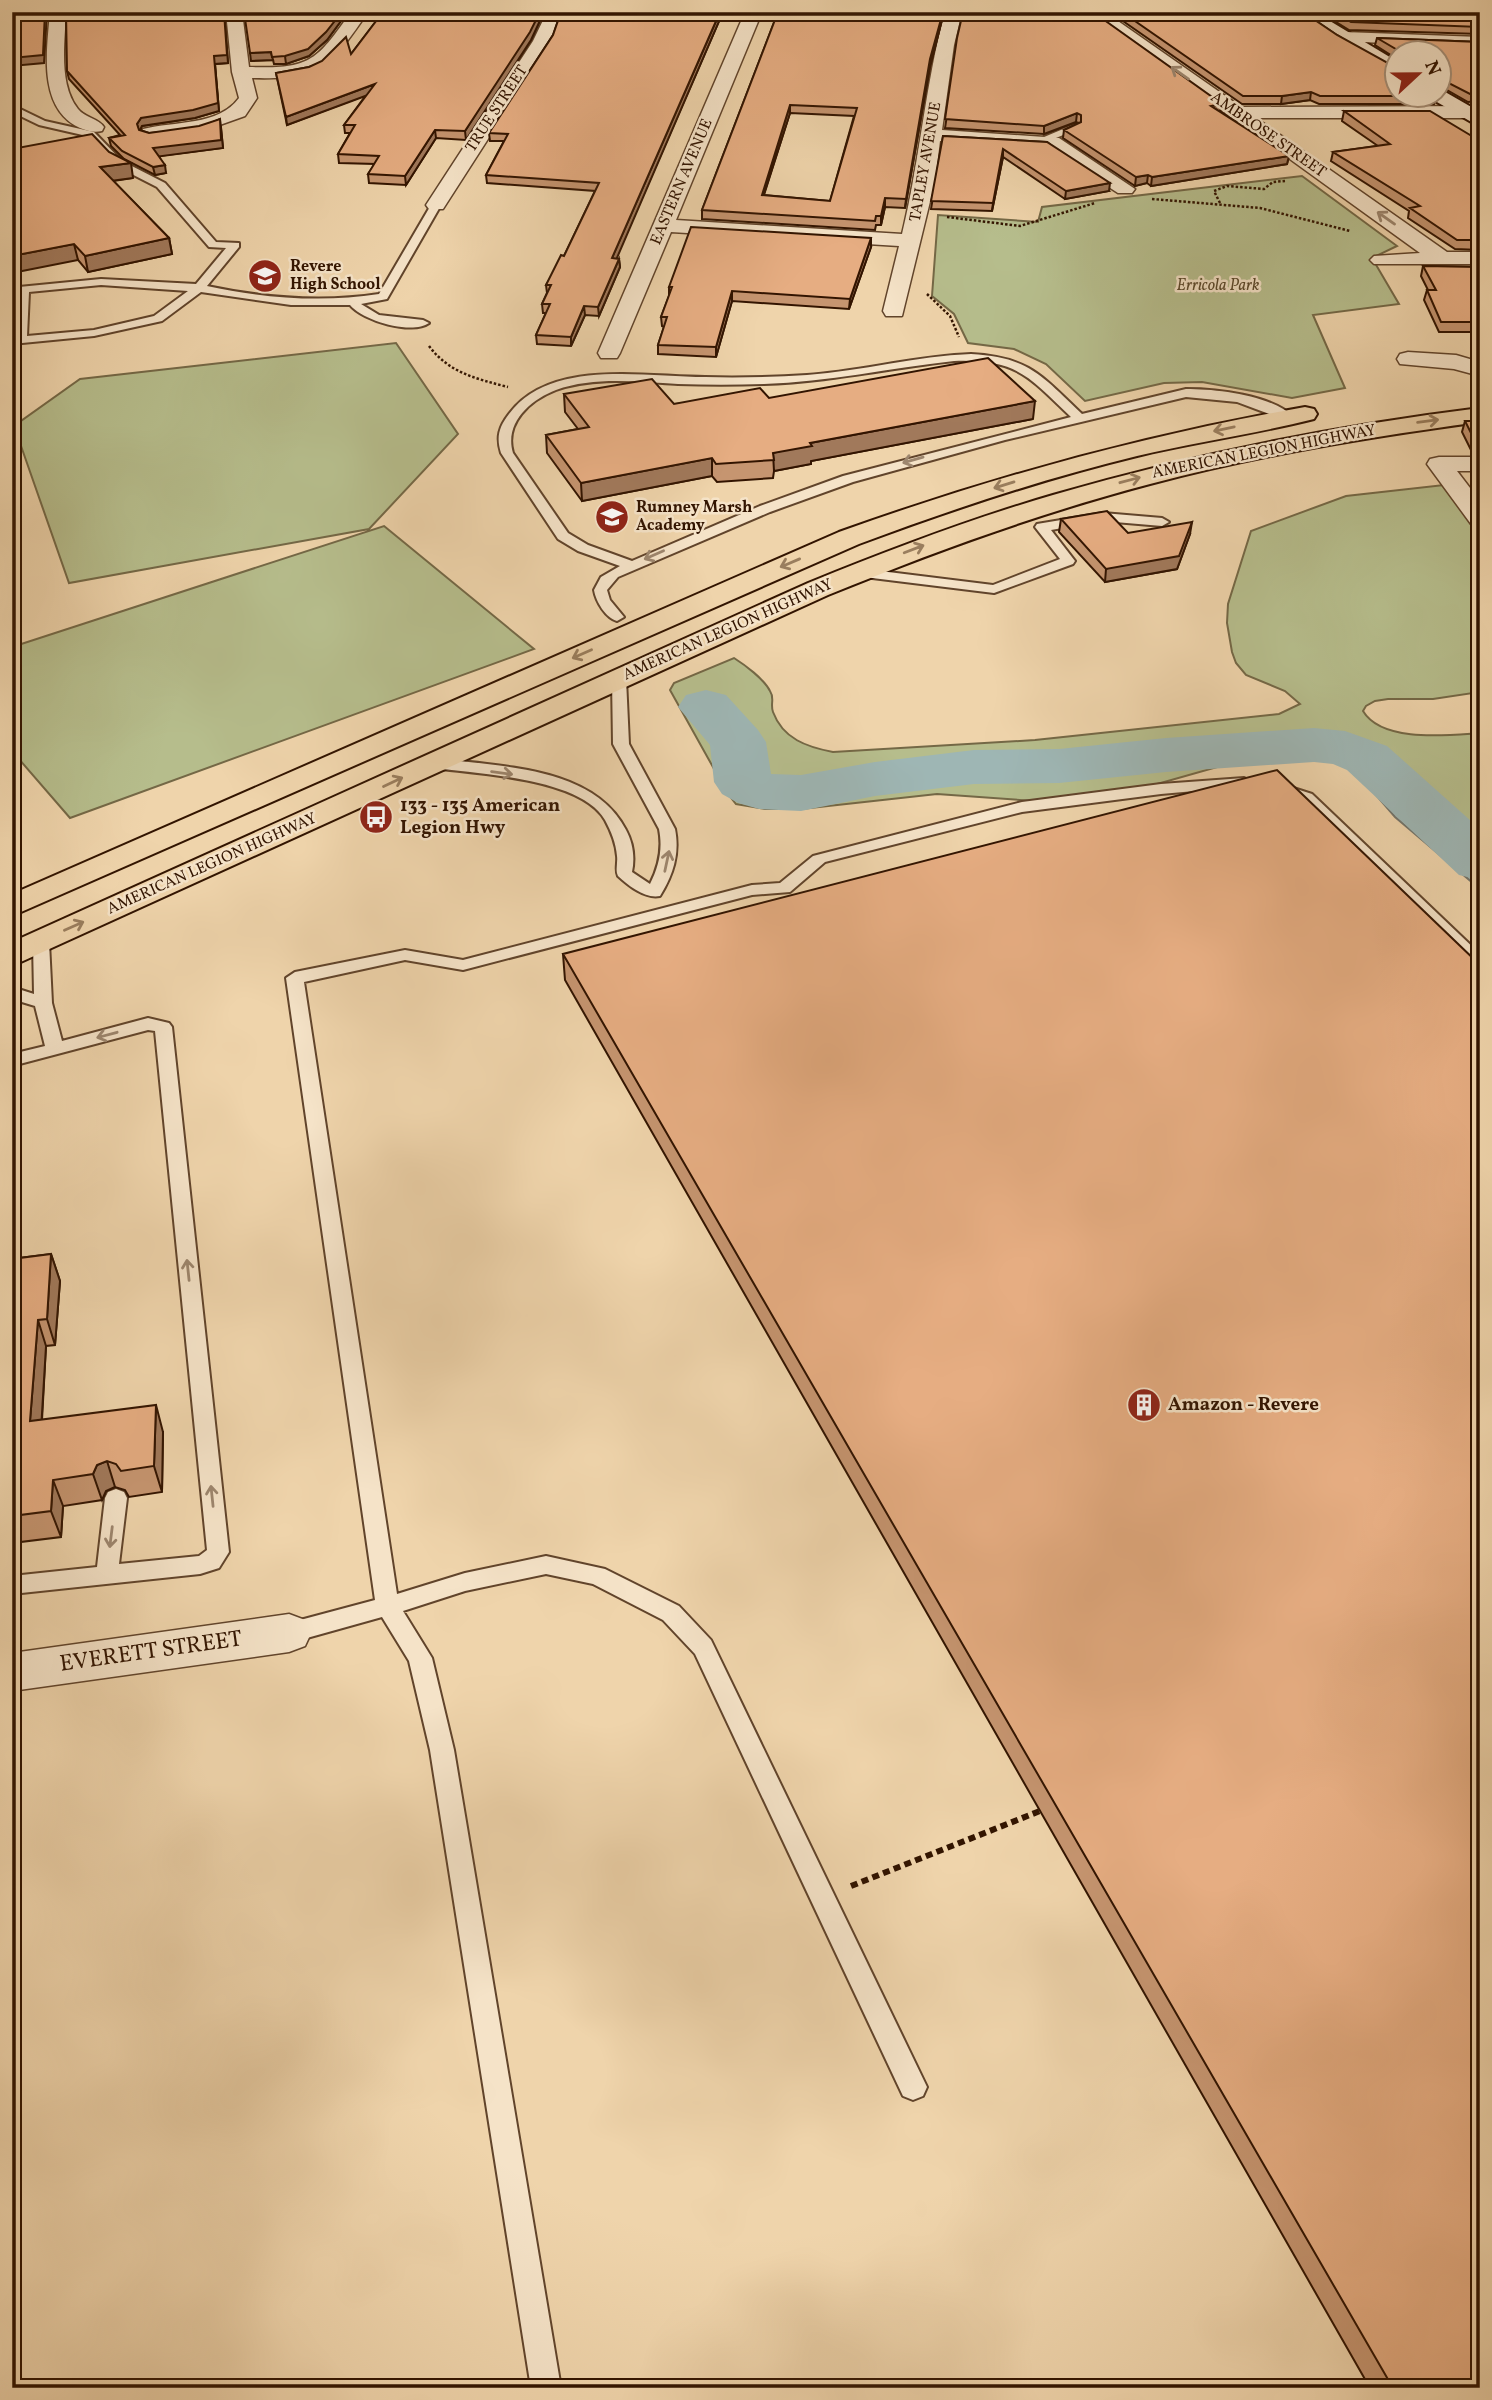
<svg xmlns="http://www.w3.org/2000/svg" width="1492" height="2400" font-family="Vollkorn,serif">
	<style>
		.green { fill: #b6bd8c; stroke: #746846; stroke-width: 2 }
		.water { fill: #9eb6b4; stroke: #73756c; stroke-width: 2 }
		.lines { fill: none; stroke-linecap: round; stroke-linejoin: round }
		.shore { stroke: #68655a; stroke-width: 2 }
		.river { fill: #9eb6b4; fill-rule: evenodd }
		.lane-casing { stroke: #61442b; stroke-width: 4 }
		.street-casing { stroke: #61442b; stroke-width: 3 }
		.secondary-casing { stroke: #321400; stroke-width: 4 }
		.highway-casing { stroke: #321400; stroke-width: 4 }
		.path-far1 { stroke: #321400; stroke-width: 2.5; stroke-dasharray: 2.5 2; stroke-linecap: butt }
		.path { stroke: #321400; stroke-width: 6; stroke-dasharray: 7 4.5; stroke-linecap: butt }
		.lane { fill: #f5e3c8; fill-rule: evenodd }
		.street { fill: #f5e3c8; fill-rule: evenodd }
		.secondary { fill: #f5e3c8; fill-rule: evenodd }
		.highway { fill: #efd4ab; fill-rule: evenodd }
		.wall { fill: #c69570; stroke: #321400; stroke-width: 2; fill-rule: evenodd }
		.shaded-wall { fill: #a1795b; stroke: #321400; stroke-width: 2 }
		.building { fill: #e6ad82; stroke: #321400; stroke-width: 2; fill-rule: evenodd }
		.oneway { stroke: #9d866e }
		.oneway2 { stroke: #9a7e5e }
		.labels { text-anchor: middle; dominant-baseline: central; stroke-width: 5; stroke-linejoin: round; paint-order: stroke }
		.far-street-label { font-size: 16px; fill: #321400; stroke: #f5e3c8 }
		.far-poi-label { font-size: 16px; font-weight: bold; fill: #321400; stroke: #f5e3c8; text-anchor: start }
		.far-park-label { font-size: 16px; font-style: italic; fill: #5a472a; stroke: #f5e3c8 }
		.poi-label { font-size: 19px; font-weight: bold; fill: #321400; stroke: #f5e3c8; text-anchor: start }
		.near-street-label { font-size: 23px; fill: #321400; stroke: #f5e3c8 }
	</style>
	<rect width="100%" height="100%" fill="#efd4ab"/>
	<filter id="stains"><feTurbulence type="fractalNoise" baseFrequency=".00286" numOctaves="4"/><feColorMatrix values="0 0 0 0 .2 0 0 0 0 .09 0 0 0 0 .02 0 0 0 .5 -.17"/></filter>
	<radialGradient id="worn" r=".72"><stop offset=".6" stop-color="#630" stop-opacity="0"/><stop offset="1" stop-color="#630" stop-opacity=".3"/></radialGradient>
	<!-- green -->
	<path class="green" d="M1302 176 1397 246 1372 258 1399 304 1313 315 1345 388 1292 398 1202 382 1164 383 1085 401 1046 364 1014 349 968 343 954 314 932 296 938 215 1038 222 1042 207Z
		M396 343 458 434 369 529 69 583 14 426 80 379Z
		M1444 485 1480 519V692L1433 699H1388L1375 701 1366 706 1363 711C1382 743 1448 735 1480 733V841L1425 796 1419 782 1407 772 1395 766 1388 754 1356 750 1338 761 1311 754 1256 756 1136 790 1035 801 937 794 801 809H765L736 804 728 794 670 690 674 683 734 658C745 665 764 679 770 691 775 698 770 704 773 712 783 739 807 747 833 752L1035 740 1279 714 1300 704 1285 691 1246 675 1236 663 1232 652 1227 623 1228 604 1251 531 1346 496Z
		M384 526 534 649 70 818 12 751V647Z"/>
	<!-- water -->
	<path class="water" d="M1366 748 1388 754 1395 766 1407 772 1419 782 1425 797 1480 841V889L1395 817 1364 781 1338 761 1356 750Z"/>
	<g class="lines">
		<!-- shore -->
		<path class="shore" d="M1480 846 1473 844 1420 802 1413 786 1390 772 1383 760 1365 755 1355 759 1400 812 1480 880"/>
		<!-- river -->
		<path class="river" d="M706 690 726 695 758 730 766 742 771 774 801 775 875 762 974 750 1059 749 1166 738 1314 728 1345 731 1387 746 1480 829V880L1459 875 1347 770 1333 764 1314 762 1166 772 1059 783 974 784 875 796 801 811 759 809 738 803 722 794 714 782 710 745 678 707 686 695Z"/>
		<!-- lane casing -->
		<g class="lane-casing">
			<path id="lane" d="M12 105 45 121 94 132 122 161 165 183 216 242 239 243V247L207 286C264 298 321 303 379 294L431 205 440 203 441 205 387 299 361 304 379 315 423 320 429 323C412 335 363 321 350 305H291L201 292 162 321 94 336 12 344V337H15L19 287 101 279 196 284 226 248 209 247 157 187 114 165 87 136 39 125 12 112ZM101 285 188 291 154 316 94 330 27 336 29 292Z
				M1075 124 1078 125V129L1046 142 1037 140Z
				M971 354C1029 357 1042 376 1082 414L1186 389C1217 389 1271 395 1294 417L1288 421 1237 402 1186 397 1005 440 853 482 770 512 618 577 607 590 610 600 624 617 617 621C606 618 596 602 594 590L601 577 620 566 578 551 558 539 501 453C496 437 499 427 509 414 550 358 645 377 705 377 739 378 773 377 807 375 862 371 916 356 971 354ZM954 361C1017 359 1028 376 1071 417L843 476 760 506 632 561 588 545 568 533 513 453C504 423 530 400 556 390 594 376 639 382 678 384 707 385 735 385 764 384 828 382 890 368 954 361Z
				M1103 513 1162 518 1169 522 1162 526 1103 521 1051 530 1075 561 1073 564 994 593 856 576 849 572 856 568 993 585 1060 559 1035 527 1037 524Z
				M619 675 626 679 629 744 675 829C680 854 673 875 660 896 645 899 629 886 618 876 615 870 618 863 617 856 616 843 611 831 605 820 581 778 478 774 434 768L426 763 434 758C498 767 593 765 626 830 633 843 635 858 632 872L650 884C659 866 663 849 659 829L613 744 612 679Z
				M1244 778 1252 783 1250 786 1161 794 1022 812 825 862 790 892 752 895 463 970 405 960 304 982 397 1594 465 1573 546 1556 605 1569 679 1606 711 1640 927 2087 923 2096 913 2100 903 2096 695 1654 663 1620 593 1584 546 1574 465 1591 403 1611 432 1658 454 1750 561 2388H531L430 1750 409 1661 382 1617 289 1643 281 1640 277 1633 281 1626 289 1623 375 1600 286 978 295 972 405 950 463 960 752 885 780 883 813 856 1022 802 1161 784Z
				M1281 784 1312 794 1480 954V969L1474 968 1300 800 1275 792 1273 789Z
				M41 937 49 942 52 1003 62 1041 148 1018 169 1023 172 1027 229 1552 219 1568 200 1574 12 1594V1576L97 1567 105 1498 108 1492 116 1489 124 1492 127 1498 119 1564 199 1556 207 1550 155 1031 148 1030 12 1066V1054L45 1046 35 1006 12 999V987L34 994 33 942Z"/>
		</g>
		<!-- street casing -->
		<g class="street-casing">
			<path id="street" d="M50 12H66C65 41 58 84 78 109 85 118 98 118 104 127L102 131C94 133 88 131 80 128 37 109 47 49 50 12Z
				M226 12H242L249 67C311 69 316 61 351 12H368C330 67 321 80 252 78L257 98 245 116 200 132 150 139 143 137 141 133 143 129C174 121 219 126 239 98L232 72Z
				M547 12H564L551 41 443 209H429L426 205 533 41Z
				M745 12H762L676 220 902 234C920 161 925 85 945 12H962L954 45 942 130 1059 138 1135 189 1132 193H1118L1047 147 940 141 935 181 902 316H886L883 311 899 246 671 232 620 353 617 358H601L598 353Z
				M1086 12H1105L1241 107 1480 106V118H1256L1447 252H1480V264H1374L1370 260 1374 256 1420 253Z
				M1344 32 1480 37V47L1338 41 1335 37 1338 33Z
				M1408 352 1456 355 1480 362V376L1454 369 1400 364 1397 359 1400 354Z
				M1439 457H1480V471H1457L1480 501V527L1471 524 1427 464 1430 459Z
				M289 1614 305 1620 311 1633 305 1646 289 1652 12 1691V1653Z"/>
		</g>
		<!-- secondary casing -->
		<g class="secondary-casing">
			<path id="secondary" d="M1293 12H1315L1398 62V75Z
				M1440 89 1480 112V127L1430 98 1428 94H1440Z"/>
		</g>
		<!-- highway casing -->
		<g class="highway-casing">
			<path id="highway" d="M1305 407 1314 409 1317 414 1314 419C1255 434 1195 442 1137 456 1042 479 950 510 859 544L12 916V894L839 532C992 477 1146 435 1305 407Z
				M1480 408V422C1369 437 1258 455 1150 484 1040 513 933 552 828 595L12 966V942L808 583C889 550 970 519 1053 495 1193 454 1335 426 1480 408Z"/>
		</g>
		<!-- path-far1 -->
		<path class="path-far1" d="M1152 199 1260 208 1350 231
			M1220 203 1214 191 1227 186 1264 189 1273 182 1285 181
			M947 217 1020 226 1095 203
			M927 294 950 316 959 337
			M429 346C449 373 477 379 508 387
			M12 395 17 364"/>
		<!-- path -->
		<path class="path" d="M851 1886 1040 1811"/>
		<!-- lane -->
		<use href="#lane" class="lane"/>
		<!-- street -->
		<use href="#street" class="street"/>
		<!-- secondary -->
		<use href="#secondary" class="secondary"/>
		<!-- highway -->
		<use href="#highway" class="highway"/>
	</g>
	<!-- wall -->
	<path class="wall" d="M66 12H224L228 63 215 64 219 111 195 118 142 126 140 130 149 133 221 127 223 148 159 156 166 173 155 175 124 159 111 146 109 138 120 135 69 79 67 71Z
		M383 12H544L531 40 466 140 436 138 406 185 369 183 368 174 375 164 339 163 338 154 350 133H345L344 125 366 95 287 125 276 73 309 67 351 54Z
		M561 12H723L616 258 619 259 620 267 599 316 585 315 571 346 537 344 536 335 546 313H543L542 304 547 293 546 285 564 256 595 191 487 183 486 175 504 141H490L489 133 553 35Z
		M778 12H944L930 67 905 208 885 207 881 225H876L875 230 702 219V210ZM790 113 854 116 830 201 764 195Z
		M963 12 1221 112 1289 156 1287 164 1151 186 1147 183 1135 186 1063 138 1064 130 1079 123 1076 122 1044 134 945 128Z
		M1110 12H1303L1337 35 1436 96 1434 104H1319L1310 100 1281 104H1242Z
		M1320 12H1480V34L1349 30Z
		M341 21 327 40 309 56 286 64H274L273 60 251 61Z
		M1377 38 1480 42V101L1468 102 1440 86 1439 52H1397V59L1375 45Z
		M1344 111 1480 141V250L1455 249 1408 218 1409 211 1331 161 1333 152 1378 146 1342 121Z
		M943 136 1047 142 1109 191 1065 199 1003 157 992 211 931 209Z
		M12 149 133 178 113 181 169 238 172 254 88 272 78 260Z
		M871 247 849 309 732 301 716 357 658 354V345L664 327 662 326 661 317 669 296V287Z
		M1423 266 1480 267V332H1439L1424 300 1427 290H1428L1421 276Z
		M564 394 674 404 769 398 1033 419 811 461V464L774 471 773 478 717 482 712 476 582 501 547 453 546 435 578 429 565 412Z
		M1465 421H1480V455L1473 454 1462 432Z
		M1061 519 1128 533 1190 534 1177 569 1105 582 1059 532Z
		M563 954 1480 2388H1370L565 980Z
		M51 1254 60 1281 55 1345 46 1346 42 1420 163 1432 162 1492 129 1497 125 1490 115 1487 106 1491 102 1500 63 1506 61 1537 12 1543V1259Z"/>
	<!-- shaded-wall -->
	<path class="shaded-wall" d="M45 12H47L44 63 12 66V58Z
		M224 12 228 63 215 64 219 111 195 118 142 126 139 132 137 124 141 118Z
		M540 12H544L531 40 466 140 465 131Z
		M720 12H723L613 267 612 258Z
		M943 12H944L930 67 905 208 906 199 930 59Z
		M341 13V21L327 40 309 56 286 64 285 56Z
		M271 52 273 60 251 61 250 53Z
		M375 84 376 92 287 125 286 117Z
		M1311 92 1310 100 1281 104 1282 96Z
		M1222 104 1220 112 1211 106Z
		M790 105V113L761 203 762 195Z
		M1077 113 1076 122 1044 134V126Z
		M220 119 223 148 155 157 153 148Z
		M435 130 436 138 406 185 405 176Z
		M1003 149V157L992 211 993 203Z
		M1289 156 1287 164 1151 186 1152 177Z
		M131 163 133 178 103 182 100 167Z
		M165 165 166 173 155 175 153 167Z
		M1148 175 1147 183 1135 186 1136 177Z
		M1110 183 1109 191 1065 199 1066 191Z
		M885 198V207L881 225V216Z
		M169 238 172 254 88 272 85 256Z
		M871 238V247L849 309 850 299Z
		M74 244 78 260 12 273V256Z
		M619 259 620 267 599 316 598 307Z
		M732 291V301L716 357V347Z
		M584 306 585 315 571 346V337Z
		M1035 401 1033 419 811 461V464L774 471 773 453 810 443Z
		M712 458V476L582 501 581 483Z
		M1192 522 1190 534 1177 569 1105 582 1106 569Z
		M51 1254 60 1281 55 1345 47 1319Z
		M38 1320 46 1346 40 1447 30 1421Z
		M156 1405 163 1432 162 1492 154 1466Z
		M107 1461 115 1487 106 1491 102 1500 93 1474 97 1465Z
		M53 1480 63 1506 61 1537 51 1511Z"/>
	<!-- building -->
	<path class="building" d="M12 12H45L43 55 12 58Z
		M66 12H224L227 55 214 56 218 103 193 110 141 118 137 124 139 130 149 133 199 126 220 119 221 140 153 148 165 165 153 167 122 151 109 138 125 135 67 71Z
		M244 12H340L341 13 326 32 308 49 285 56 272 57 271 52 250 53Z
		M383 12H540L530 32 465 131 435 130 405 176 368 174 379 156 338 154 355 125H344L375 84 286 117 276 73 309 67 322 61 346 37 351 54Z
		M561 12H720L612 258 619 259 598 307 584 306 571 337 536 335 550 304H542L551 285H546L561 255 564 256 599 183 486 175 508 134 489 133 553 35Z
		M778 12H943L930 59 906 199 885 198 881 216H876L875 221 702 210ZM790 105 857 108 830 201 762 195Z
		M963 12H1093L1222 104 1211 106 1289 156 1152 177 1148 175 1136 177 1064 130 1081 122V115L1077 113 1044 126 945 119 957 38Z
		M1122 12H1303L1337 35 1397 68V94H1434L1436 96H1320L1311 92 1282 96H1243Z
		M1334 12H1480V27L1351 22Z
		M1377 38 1480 42V93L1470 94 1441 79 1439 82V52H1401Z
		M1344 111H1430L1480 141V240H1457L1410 208 1420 206 1333 152 1390 144Z
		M92 134 109 152 131 163 100 167 169 238 85 256 74 244 12 256V149Z
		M943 136 1047 142 1110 183 1066 191 1003 149 993 203 931 201Z
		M691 227 871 238 850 299 732 291 716 347 658 345 667 317H661L672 287H669Z
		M1423 266 1480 267V322H1441L1427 290H1436Z
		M988 358 1035 401 810 443 812 446 773 453 774 460 716 464 712 458 581 483 546 435 589 427 564 394 652 379 674 404 760 388 769 398Z
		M1465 421H1480V443H1476Z
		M1107 511 1128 533 1192 522 1179 556 1106 569 1061 519Z
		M1277 770 1480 965V2388H1393L563 954Z
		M51 1254 47 1319 38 1320 30 1421 156 1405 154 1466 121 1471 116 1464 107 1461 97 1465 93 1474 53 1480 51 1511 12 1516V1259Z"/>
	<!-- one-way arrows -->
	<defs><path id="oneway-shaft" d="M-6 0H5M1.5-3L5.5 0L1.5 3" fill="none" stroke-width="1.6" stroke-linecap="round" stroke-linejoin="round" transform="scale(1.75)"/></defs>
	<g class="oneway">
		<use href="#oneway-shaft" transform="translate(1180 73) rotate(-145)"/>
		<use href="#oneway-shaft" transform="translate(1386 218) rotate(-145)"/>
		<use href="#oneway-shaft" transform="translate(913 460) rotate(164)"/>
		<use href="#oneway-shaft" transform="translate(654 555) rotate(156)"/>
		<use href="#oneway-shaft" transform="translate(502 773) rotate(8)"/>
		<use href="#oneway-shaft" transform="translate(667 861) rotate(-78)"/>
		<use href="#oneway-shaft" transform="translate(107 1035) rotate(165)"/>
		<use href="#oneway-shaft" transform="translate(188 1270) rotate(-96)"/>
		<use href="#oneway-shaft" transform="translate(212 1496) rotate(-96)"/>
		<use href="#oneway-shaft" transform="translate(111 1537) rotate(97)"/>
	</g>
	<g class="oneway2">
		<use href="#oneway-shaft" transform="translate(1428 421) rotate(-7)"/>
		<use href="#oneway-shaft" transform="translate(1224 429) rotate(168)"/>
		<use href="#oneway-shaft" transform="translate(1130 480) rotate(-15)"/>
		<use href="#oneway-shaft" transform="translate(1004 485) rotate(163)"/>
		<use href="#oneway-shaft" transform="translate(914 549) rotate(-21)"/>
		<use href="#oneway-shaft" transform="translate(790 563) rotate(157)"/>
		<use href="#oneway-shaft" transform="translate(582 654) rotate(156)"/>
		<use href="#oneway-shaft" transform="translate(393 782) rotate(-25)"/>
		<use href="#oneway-shaft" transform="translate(74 926) rotate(-24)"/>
	</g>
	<!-- icons -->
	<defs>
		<g id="school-disc" transform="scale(1.75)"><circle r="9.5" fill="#8f2418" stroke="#f5e3c8"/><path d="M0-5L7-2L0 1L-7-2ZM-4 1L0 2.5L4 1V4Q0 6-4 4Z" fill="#fff"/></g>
		<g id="bus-disc" transform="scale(1.75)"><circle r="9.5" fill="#8f2418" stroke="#f5e3c8"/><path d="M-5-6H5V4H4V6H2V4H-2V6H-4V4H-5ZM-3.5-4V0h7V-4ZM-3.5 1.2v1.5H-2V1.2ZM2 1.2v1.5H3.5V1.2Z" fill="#fff"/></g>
		<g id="building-disc" transform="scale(1.75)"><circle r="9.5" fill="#8f2418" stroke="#f5e3c8"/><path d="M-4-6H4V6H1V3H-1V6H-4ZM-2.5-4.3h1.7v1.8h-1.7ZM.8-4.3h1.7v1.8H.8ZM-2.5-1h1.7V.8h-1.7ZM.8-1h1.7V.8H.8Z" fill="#fff"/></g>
	</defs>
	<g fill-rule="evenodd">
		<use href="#school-disc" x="265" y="276"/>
		<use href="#school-disc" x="612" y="517"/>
		<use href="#bus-disc" x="376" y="817"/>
		<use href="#building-disc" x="1144" y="1405"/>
	</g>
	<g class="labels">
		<!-- far-street labels -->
		<g class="far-street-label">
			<text transform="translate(497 109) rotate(-57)">TRUE STREET</text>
			<text transform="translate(1268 135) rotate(35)">AMBROSE STREET</text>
			<text transform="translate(926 162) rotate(-80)">TAPLEY AVENUE</text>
			<text transform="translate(682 182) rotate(-67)">EASTERN AVENUE</text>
			<text transform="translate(1264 452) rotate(-11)">AMERICAN LEGION HIGHWAY</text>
			<text transform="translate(728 630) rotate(-24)">AMERICAN LEGION HIGHWAY</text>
			<text transform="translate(212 864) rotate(-24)">AMERICAN LEGION HIGHWAY</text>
		</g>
		<!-- far-poi labels -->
		<g class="far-poi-label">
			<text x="290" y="267">Revere<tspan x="290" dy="18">High School</tspan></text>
			<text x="636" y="508">Rumney Marsh<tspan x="636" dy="18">Academy</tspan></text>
		</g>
		<!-- far-park labels -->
		<g class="far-park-label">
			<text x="1218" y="286">Erricola Park</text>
		</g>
		<!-- poi labels -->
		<g class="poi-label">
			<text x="400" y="806">133 - 135 American<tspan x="400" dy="22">Legion Hwy</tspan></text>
			<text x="1168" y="1405">Amazon - Revere</text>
		</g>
		<!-- near-street labels -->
		<g class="near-street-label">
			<text transform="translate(151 1652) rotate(-8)">EVERETT STREET</text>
		</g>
	</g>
	<!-- margin -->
	<rect width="1492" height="2400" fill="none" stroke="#efd4ab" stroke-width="42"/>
	<rect x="14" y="14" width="1464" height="2372" fill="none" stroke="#321400" stroke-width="3.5"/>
	<rect x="21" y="21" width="1450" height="2358" fill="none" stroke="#321400" stroke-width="2"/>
	<!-- north arrow -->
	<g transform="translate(1418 74) rotate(68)"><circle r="33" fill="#f5e3c8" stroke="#a79078" stroke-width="2"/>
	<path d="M0-5L12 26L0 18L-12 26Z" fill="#8f2418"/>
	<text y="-10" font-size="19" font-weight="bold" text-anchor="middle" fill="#321400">N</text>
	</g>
	<rect width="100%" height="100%" filter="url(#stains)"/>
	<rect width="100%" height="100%" fill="url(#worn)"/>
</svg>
